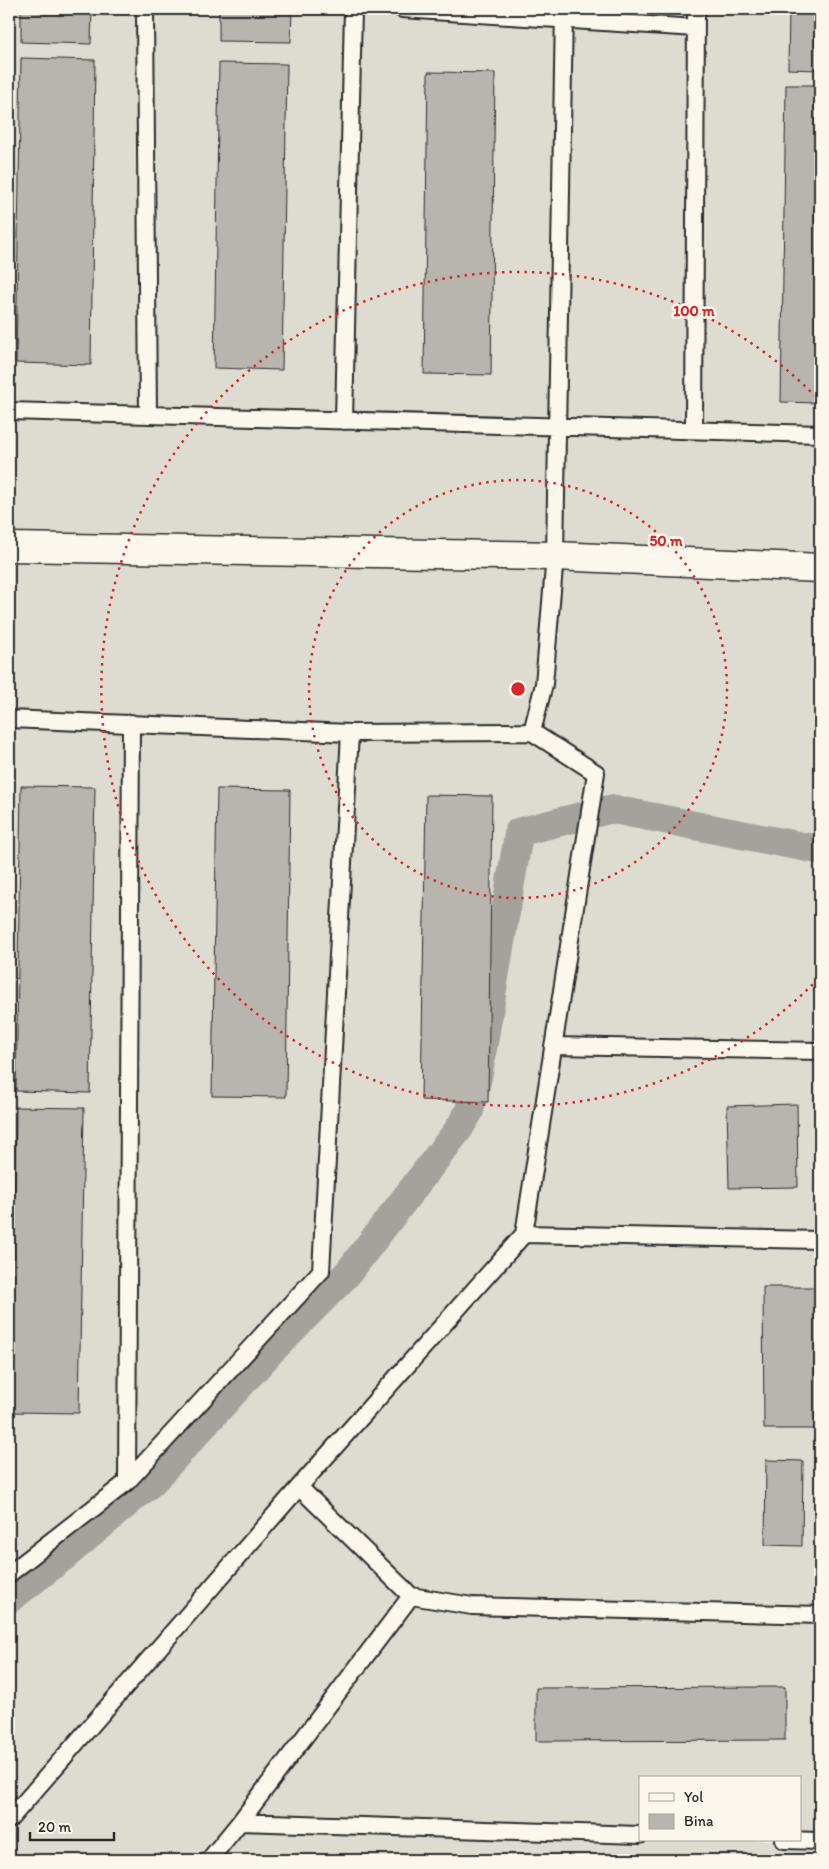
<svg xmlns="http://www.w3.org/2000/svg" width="829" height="1869" font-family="Itim,sans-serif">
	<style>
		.built { fill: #dedbd1; fill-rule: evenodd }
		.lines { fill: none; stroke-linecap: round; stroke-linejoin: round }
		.canal { stroke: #a4a29a; stroke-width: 29 }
		.building { fill: #b8b5ae; stroke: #2b2b2b }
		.lane-casing { stroke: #2b2b2b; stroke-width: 20 }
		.secondary-casing { stroke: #2b2b2b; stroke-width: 31 }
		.lane { stroke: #fbf7ec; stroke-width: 16 }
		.secondary { stroke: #fbf7ec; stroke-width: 28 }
		.ring { fill: none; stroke: #d62828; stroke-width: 2.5; stroke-dasharray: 2.5 5 }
		.centre { fill: #d62828; stroke: #fbf7ec; stroke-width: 2.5 }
		.ring-label { font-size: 15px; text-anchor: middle; font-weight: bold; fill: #d62828; stroke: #fbf7ec; stroke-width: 5; stroke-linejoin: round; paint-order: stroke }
	</style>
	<rect width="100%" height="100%" fill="#eeebe0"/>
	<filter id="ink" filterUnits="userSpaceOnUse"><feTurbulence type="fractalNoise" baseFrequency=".02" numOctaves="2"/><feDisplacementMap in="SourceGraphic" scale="10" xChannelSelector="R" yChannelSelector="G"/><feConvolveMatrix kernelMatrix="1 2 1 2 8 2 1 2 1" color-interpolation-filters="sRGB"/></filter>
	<g filter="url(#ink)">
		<!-- built -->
		<path class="built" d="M9 9H820V1860H9ZM640 1778H800V1840H640Z"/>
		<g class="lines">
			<!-- canal -->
			<path class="canal" d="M9 1599 67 1554 152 1482 271 1351 347 1274 458 1130 469 1112 478 1075 519 832 611 809 820 850"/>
		</g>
		<!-- building -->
		<path class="building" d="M21 9H92L91 44 21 42Z
			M219 9H292L291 42 219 41Z
			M789 9H820V70L788 69Z
			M21 58 95 60 91 365 16 363Z
			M219 63 287 64 282 370 214 368Z
			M428 72 495 73 491 375 424 374Z
			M786 85H820V403L781 402Z
			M21 786 95 787 90 1093 16 1091Z
			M217 789 290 790 286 1097 212 1096Z
			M426 795 492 796 488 1102 421 1100Z
			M797 1104 798 1187 729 1188 727 1106Z
			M16 1107 84 1108 79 1413 11 1412Z
			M763 1287H820V1429H764Z
			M766 1460 803 1461 802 1546 765 1545Z
			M785 1687V1740L536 1741V1688Z"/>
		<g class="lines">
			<!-- lane casing -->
			<g class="lane-casing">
				<path id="lane" d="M145 9 148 415
					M402 9 696 28
					M9 411 820 434
					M344 421 353 9
					M694 430 696 9
					M9 719 350 733 532 732 596 773 524 1234 299 1487 9 1820
					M532 732 544 684 555 556 564 9
					M553 1046 820 1051
					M524 1234 820 1240
					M127 1482 131 723
					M299 1487 411 1596 472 1606 820 1615
					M9 1574 127 1482 321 1271 350 733
					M240 1822 640 1835
					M784 1840 820 1841
					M209 1860 240 1822 411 1596"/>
			</g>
			<!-- secondary casing -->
			<g class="secondary-casing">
				<path id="secondary" d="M9 547 555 556 820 568"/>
			</g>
			<!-- lane -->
			<use href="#lane" class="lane"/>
			<!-- secondary -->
			<use href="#secondary" class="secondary"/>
		</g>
	</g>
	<!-- distance rings -->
	<g class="ring">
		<circle cx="518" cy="689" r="209"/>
		<path d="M818 979A417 417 0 1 1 818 399"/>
	</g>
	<circle cx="518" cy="689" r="8" class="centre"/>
	<g class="ring-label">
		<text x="694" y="316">100 m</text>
		<text x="666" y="546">50 m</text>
	</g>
	<!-- margin -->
	<rect width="829" height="1869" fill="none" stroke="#fbf7ec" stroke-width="30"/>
	<rect x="15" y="15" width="799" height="1839" fill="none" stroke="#2b2b2b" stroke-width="2" filter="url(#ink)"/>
	<!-- legend -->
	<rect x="639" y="1776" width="162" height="65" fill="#fbf7ec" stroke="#a8a59f"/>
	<rect x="649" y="1793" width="25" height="8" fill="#fbf7ec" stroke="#a8a59f"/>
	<text x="684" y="1802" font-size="15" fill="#2b2b2b">Yol</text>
	<rect x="649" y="1814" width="25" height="15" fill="#b8b5ae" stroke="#a8a59f"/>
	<text x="684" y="1826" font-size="15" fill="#2b2b2b">Bina</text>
	<!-- scale -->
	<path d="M30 1832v8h84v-8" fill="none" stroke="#2b2b2b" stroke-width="2.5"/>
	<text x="38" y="1832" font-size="15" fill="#2b2b2b" stroke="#fbf7ec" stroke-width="4" paint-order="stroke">20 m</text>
</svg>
